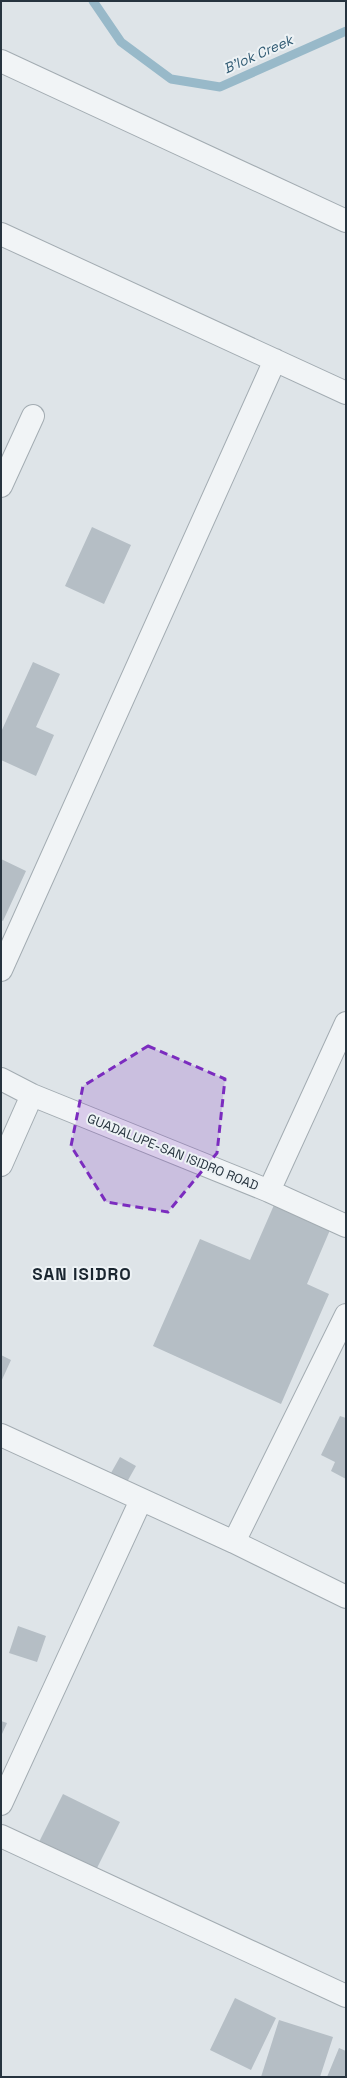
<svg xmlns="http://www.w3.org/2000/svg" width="347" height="2078" font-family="'Space Grotesk',sans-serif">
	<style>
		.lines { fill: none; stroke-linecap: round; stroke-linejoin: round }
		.stream { stroke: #98b9c9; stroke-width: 9 }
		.building { fill: #b5bec5 }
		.minor-casing { stroke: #a3acb2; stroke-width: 24 }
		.minor { stroke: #f1f4f6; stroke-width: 22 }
		.marked { fill: #7b2cbf; fill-opacity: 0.2; stroke: #7b2cbf; stroke-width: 3; stroke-dasharray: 8 5; stroke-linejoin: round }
		.labels { text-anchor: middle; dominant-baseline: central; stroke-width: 4; stroke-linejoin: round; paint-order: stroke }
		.street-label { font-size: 13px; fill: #27343f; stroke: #edf2f5 }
		.water-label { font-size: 14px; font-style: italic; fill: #315b73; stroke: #edf2f5 }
		.district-label { font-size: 17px; font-weight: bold; letter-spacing: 1px; fill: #19252f; stroke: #edf2f5 }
	</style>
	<rect width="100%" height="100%" fill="#dee4e8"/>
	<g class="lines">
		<!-- stream -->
		<path class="stream" d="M93 1 121 42 171 79 220 87 346 31"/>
	</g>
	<!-- building -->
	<path class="building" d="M92 527 131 545 104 604 65 586Z
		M33 662 60 674 36 727 54 735 36 776 1 760V732Z
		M1 859 26 871 3 921 1 920Z
		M274 1205 330 1230 307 1284 329 1294 281 1404 153 1346 200 1239 250 1260Z
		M1 1355 11 1360 1 1382Z
		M340 1416 346 1418V1479L331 1471 335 1462 321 1455Z
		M120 1457 136 1466 127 1482 111 1473Z
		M18 1626 46 1636 37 1662 9 1653Z
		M1 1721 7 1723 2 1734H1Z
		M63 1794 120 1822 96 1870 39 1842Z
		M235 1998 276 2018 251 2070 210 2050Z
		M279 2020 333 2037 320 2077H261Z
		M339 2048 346 2051V2077H327Z"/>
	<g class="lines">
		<!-- minor casing -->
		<g class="minor-casing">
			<path id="minor" d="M1 61 346 221
				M1 234 346 393
				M1 486 33 416
				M1 970 275 360
				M1 1079 32 1095 269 1191 346 1226
				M1 1165 32 1095
				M269 1191 346 1023
				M1 1435 234 1542 346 1597
				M234 1542 346 1315
				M1 1804 141 1500
				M1 1836 346 1996"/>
		</g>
		<!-- minor -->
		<use href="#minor" class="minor"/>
	</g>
	<!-- marked area -->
	<path class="marked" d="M148 1046 225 1079 217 1153 168 1212 106 1202 71 1146 83 1086Z"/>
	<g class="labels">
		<!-- street labels -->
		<g class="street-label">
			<text transform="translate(173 1152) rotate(22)">GUADALUPE-SAN ISIDRO ROAD</text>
		</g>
		<!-- water labels -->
		<g class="water-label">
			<text transform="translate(258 54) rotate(-24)">B'lok Creek</text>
		</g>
		<!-- district labels -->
		<g class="district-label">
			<text x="82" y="1274">SAN ISIDRO</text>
		</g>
	</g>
	<!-- border -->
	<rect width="347" height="2078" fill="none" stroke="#27343f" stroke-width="4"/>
</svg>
